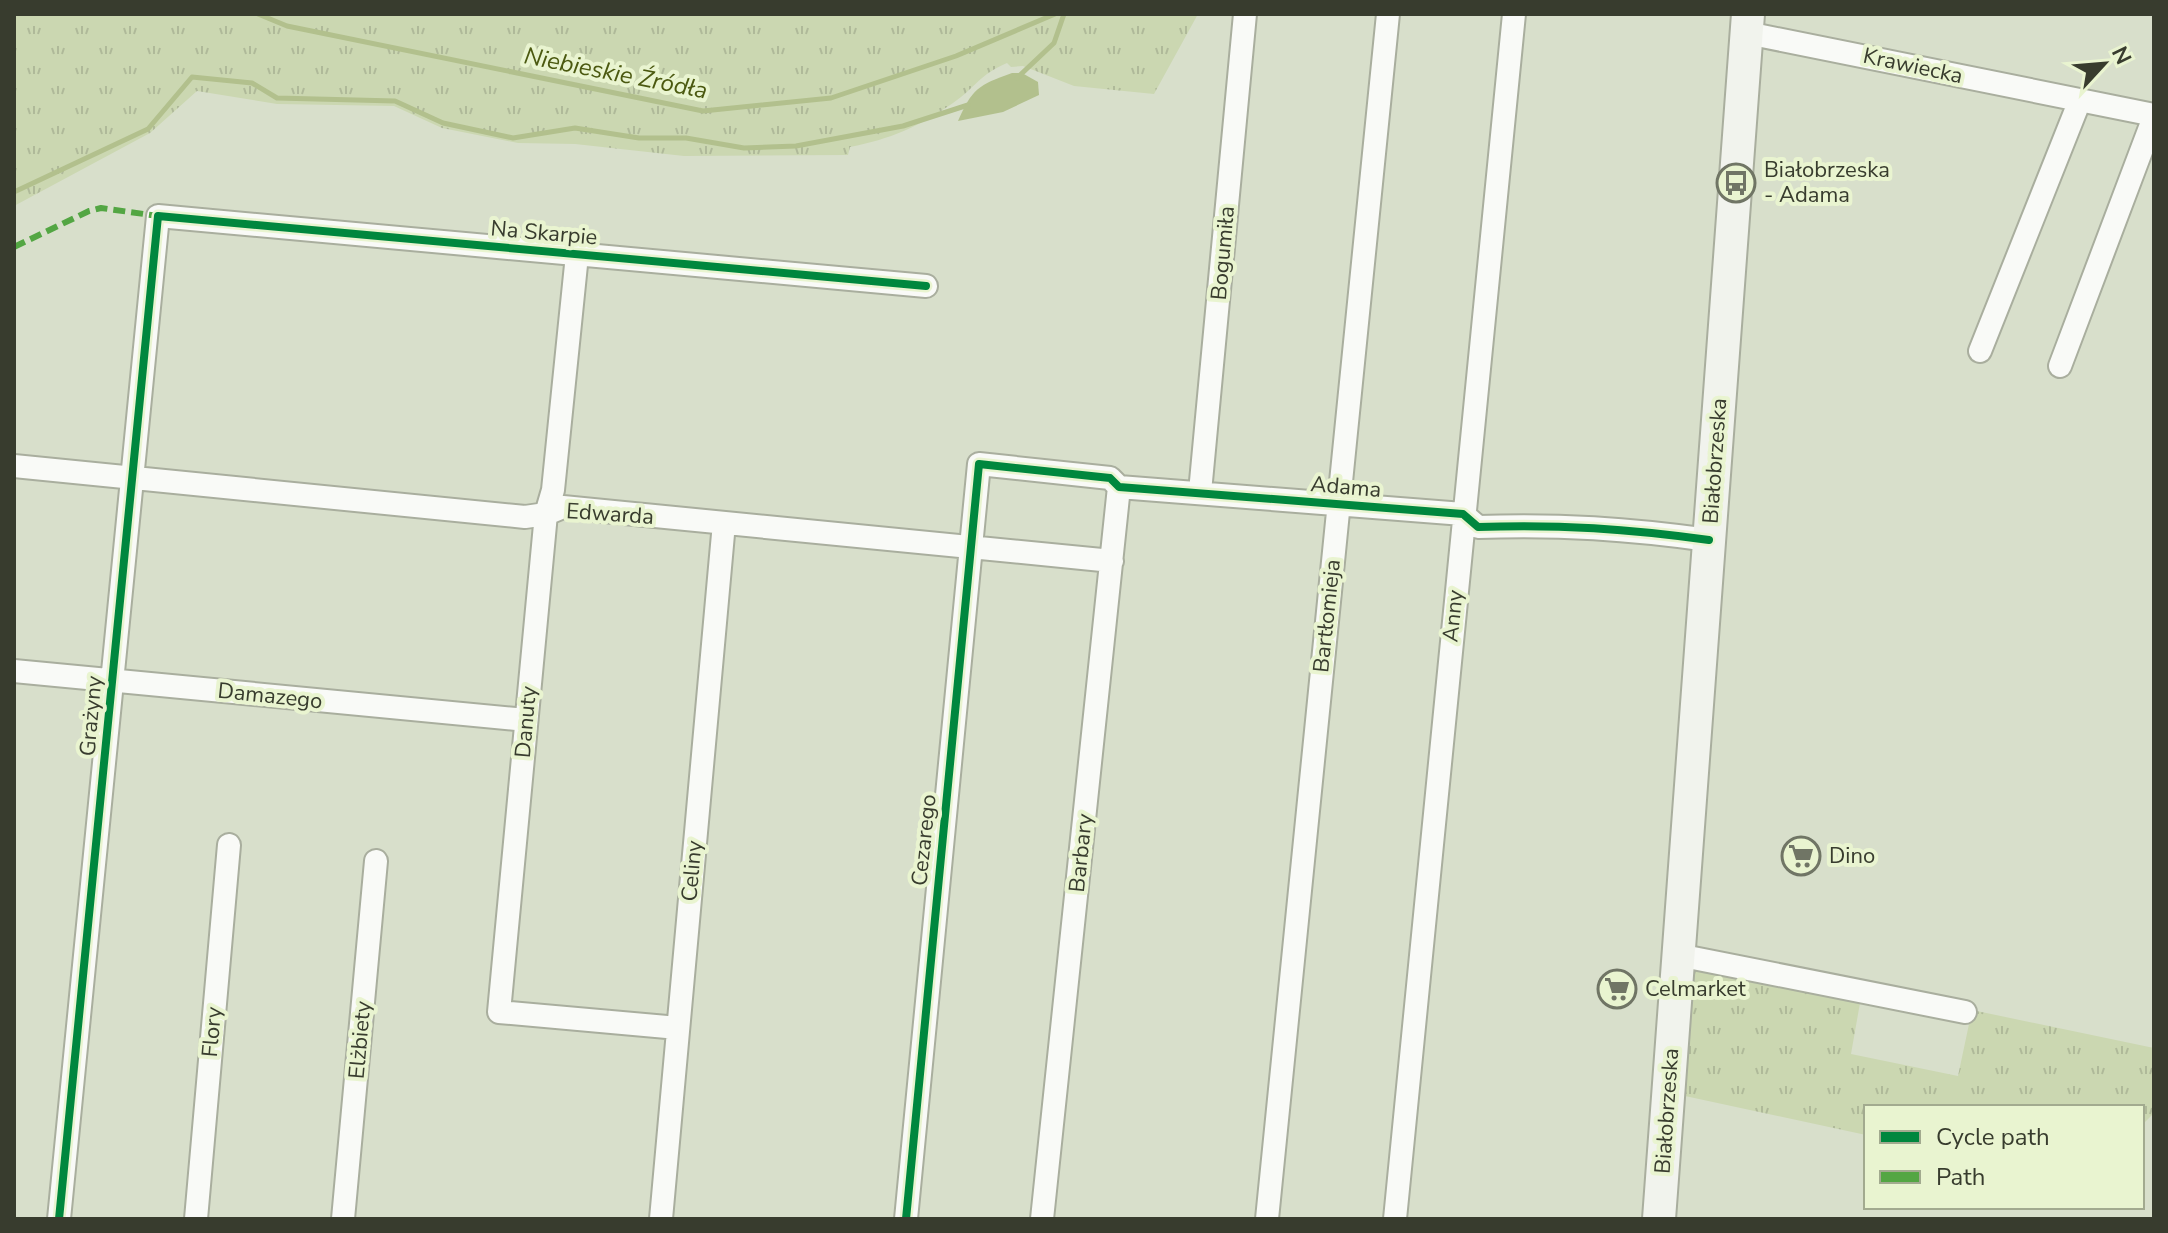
<svg xmlns="http://www.w3.org/2000/svg" width="2168" height="1233" font-family="'Nunito Sans',sans-serif">
	<style>
		.grass { fill: url(#grass-tufts) }
		.water { fill: #b2c08d }
		.lines { fill: none; stroke-linecap: round; stroke-linejoin: round }
		.stream { stroke: #b2c08d; stroke-width: 5 }
		.street-casing { stroke: #a9ae9e; stroke-width: 26 }
		.secondary-casing { stroke: #a9ae9e; stroke-width: 36 }
		.street { stroke: #f9faf7; stroke-width: 22 }
		.secondary { stroke: #f1f3ed; stroke-width: 32 }
		.quiet { stroke: #53a643; stroke-width: 6; stroke-dasharray: 12 6; stroke-linecap: butt }
		.cycleway-casing { stroke: #e9f4d0; stroke-width: 13 }
		.cycleway { stroke: #00873e; stroke-width: 8 }
		.labels { text-anchor: middle; dominant-baseline: central; stroke-width: 8; stroke-linejoin: round; paint-order: stroke }
		.street-label { font-size: 22px; fill: #383c2e; stroke: #e9f4d0 }
		.poi-label { font-size: 22px; fill: #383c2e; stroke: #e9f4d0; text-anchor: start }
		.water-label { font-size: 24px; font-style: italic; fill: #4b5910; stroke: #e9f4d0 }
	</style>
	<defs>
		<pattern id="grass-tufts" width="24" height="20" patternUnits="userSpaceOnUse" patternTransform="scale(2)"><rect width="24" height="20" fill="#cbd7b1"/><path d="M3 7l-1-3M5 7V3M7 7l1-3M15 17l-1-3M17 17v-4M19 17l1-3" fill="none" stroke="#afb999"/></pattern>
	</defs>
	<rect width="100%" height="100%" fill="#d8dfcb"/>
	<!-- grass -->
	<path class="grass" d="M14 14H1198L1154 94 1074 86 1023 66 1011 67 1007 63C979 75 976 87 953 103 919 127 890 139 850 147L848 155 684 156 575 144 518 143 442 128 394 106 277 104 197 91 150 133 14 206Z
		M1695 963 1847 995 1860 1003 1851 1054 1958 1076 1972 1010 2154 1048V1113L2142 1125V1107H1866V1135L1685 1096Z"/>
	<!-- water -->
	<path class="water" d="M1012 73H1022L1038 82 1039 95 1003 112 958 121C972 89 978 85 1012 73Z"/>
	<g class="lines">
		<!-- stream -->
		<path class="stream" d="M258 14 287 26 703 111 831 98 956 56 1055 14
			M1017 78 1054 43 1064 14
			M14 192 148 129 192 77 252 83 277 98 395 101 443 123 513 138 575 128 639 138H686L744 148 796 146 903 126 968 105"/>
		<!-- street casing -->
		<g class="street-casing">
			<path id="street" d="M1747 33 2154 115
				M577 255 553 490 546 514 499 1012 678 1028
				M1980 351 2080 100
				M2060 366 2154 117
				M14 466 525 517 546 514 563 507 1112 561
				M1200 492 1245 14
				M14 671 526 720
				M1678 955 1965 1012
				M59 1219 158 216 926 286
				M196 1219 229 845
				M343 1219 376 861
				M661 1219 724 523
				M906 1219 979 464 1110 478 1119 487 1463 514 1478 527C1559 524 1629 529 1709 540
				M1042 1219 1119 487
				M1267 1219 1388 14
				M1395 1219 1514 14"/>
		</g>
		<!-- secondary casing -->
		<g class="secondary-casing">
			<path id="secondary" d="M1659 1219 1748 14"/>
		</g>
		<!-- street -->
		<use href="#street" class="street"/>
		<!-- secondary -->
		<use href="#secondary" class="secondary"/>
		<!-- quiet -->
		<path class="quiet" d="M14 247 89 211 101 208 158 216"/>
		<!-- cycleway casing -->
		<g class="cycleway-casing">
			<path id="cycleway" d="M59 1219 158 216 926 286
				M906 1219 979 464 1110 478 1119 487 1463 514 1478 527C1559 524 1629 529 1709 540"/>
		</g>
		<!-- cycleway -->
		<use href="#cycleway" class="cycleway"/>
	</g>
	<!-- icons -->
	<defs>
		<g id="bus-ring" transform="scale(2)"><circle r="9.5" fill="#e9f4d0" stroke="#707565" stroke-width="1.5"/><path d="M-5-6H5V4H4V6H2V4H-2V6H-4V4H-5ZM-3.5-4V0h7V-4ZM-3.5 1.2v1.5H-2V1.2ZM2 1.2v1.5H3.5V1.2Z" fill="#707565"/></g>
		<g id="supermarket-ring" transform="scale(2)"><circle r="9.5" fill="#e9f4d0" stroke="#707565" stroke-width="1.5"/><path d="M-6-5.5h2.5l.6 2H6L4.5 2H-2.5L-4.4-4H-6ZM-1.5 3.2a1.3 1.3 0 1 0 .1 0ZM3 3.2a1.3 1.3 0 1 0 .1 0Z" fill="#707565"/></g>
	</defs>
	<g fill-rule="evenodd">
		<use href="#bus-ring" x="1736" y="183"/>
		<use href="#supermarket-ring" x="1801" y="856"/>
		<use href="#supermarket-ring" x="1617" y="989"/>
	</g>
	<g class="labels">
		<!-- street labels -->
		<g class="street-label">
			<text transform="translate(1913 66) rotate(12)">Krawiecka</text>
			<text transform="translate(544 233) rotate(5)">Na Skarpie</text>
			<text transform="translate(1223 253) rotate(-85)">Bogumiła</text>
			<text transform="translate(1715 461) rotate(-86)">Białobrzeska</text>
			<text transform="translate(1346 487) rotate(5)">Adama</text>
			<text transform="translate(610 514) rotate(4)">Edwarda</text>
			<text transform="translate(1327 616) rotate(-84)">Bartłomieja</text>
			<text transform="translate(1453 616) rotate(-84)">Anny</text>
			<text transform="translate(270 696) rotate(6)">Damazego</text>
			<text transform="translate(91 716) rotate(-85)">Grażyny</text>
			<text transform="translate(526 722) rotate(-85)">Danuty</text>
			<text transform="translate(924 840) rotate(-84)">Cezarego</text>
			<text transform="translate(1081 853) rotate(-84)">Barbary</text>
			<text transform="translate(692 871) rotate(-85)">Celiny</text>
			<text transform="translate(212 1032) rotate(-85)">Flory</text>
			<text transform="translate(360 1040) rotate(-85)">Elżbiety</text>
			<text transform="translate(1667 1111) rotate(-86)">Białobrzeska</text>
		</g>
		<!-- poi labels -->
		<g class="poi-label">
			<text x="1764" y="170">Białobrzeska<tspan x="1764" dy="25">- Adama</tspan></text>
			<text x="1829" y="856">Dino</text>
			<text x="1645" y="989">Celmarket</text>
		</g>
		<!-- water labels -->
		<g class="water-label">
			<text transform="translate(616 73) rotate(11)">Niebieskie Źródła</text>
		</g>
	</g>
	<!-- border -->
	<rect width="2168" height="1233" fill="none" stroke="#383c2e" stroke-width="32"/>
	<!-- legend -->
	<rect x="1864" y="1105" width="280" height="104" fill="#e9f4d0" stroke="#a2aa8f" stroke-width="2"/>
	<rect x="1880" y="1131" width="40" height="12" fill="#00873e" stroke="#a2aa8f" stroke-width="2"/>
	<text x="1936" y="1145" font-size="24" fill="#383c2e">Cycle path</text>
	<rect x="1880" y="1171" width="40" height="12" fill="#53a643" stroke="#a2aa8f" stroke-width="2"/>
	<text x="1936" y="1185" font-size="24" fill="#383c2e">Path</text>
	<!-- north arrow -->
	<g transform="translate(2104 64) rotate(64)" stroke="#e9f4d0" stroke-width="6" paint-order="stroke">
	<path d="M0-6L14 30L0 20L-14 30Z" fill="#383c2e"/>
	<text y="-12" font-size="22" font-weight="bold" text-anchor="middle" fill="#383c2e">N</text>
	</g>
</svg>
